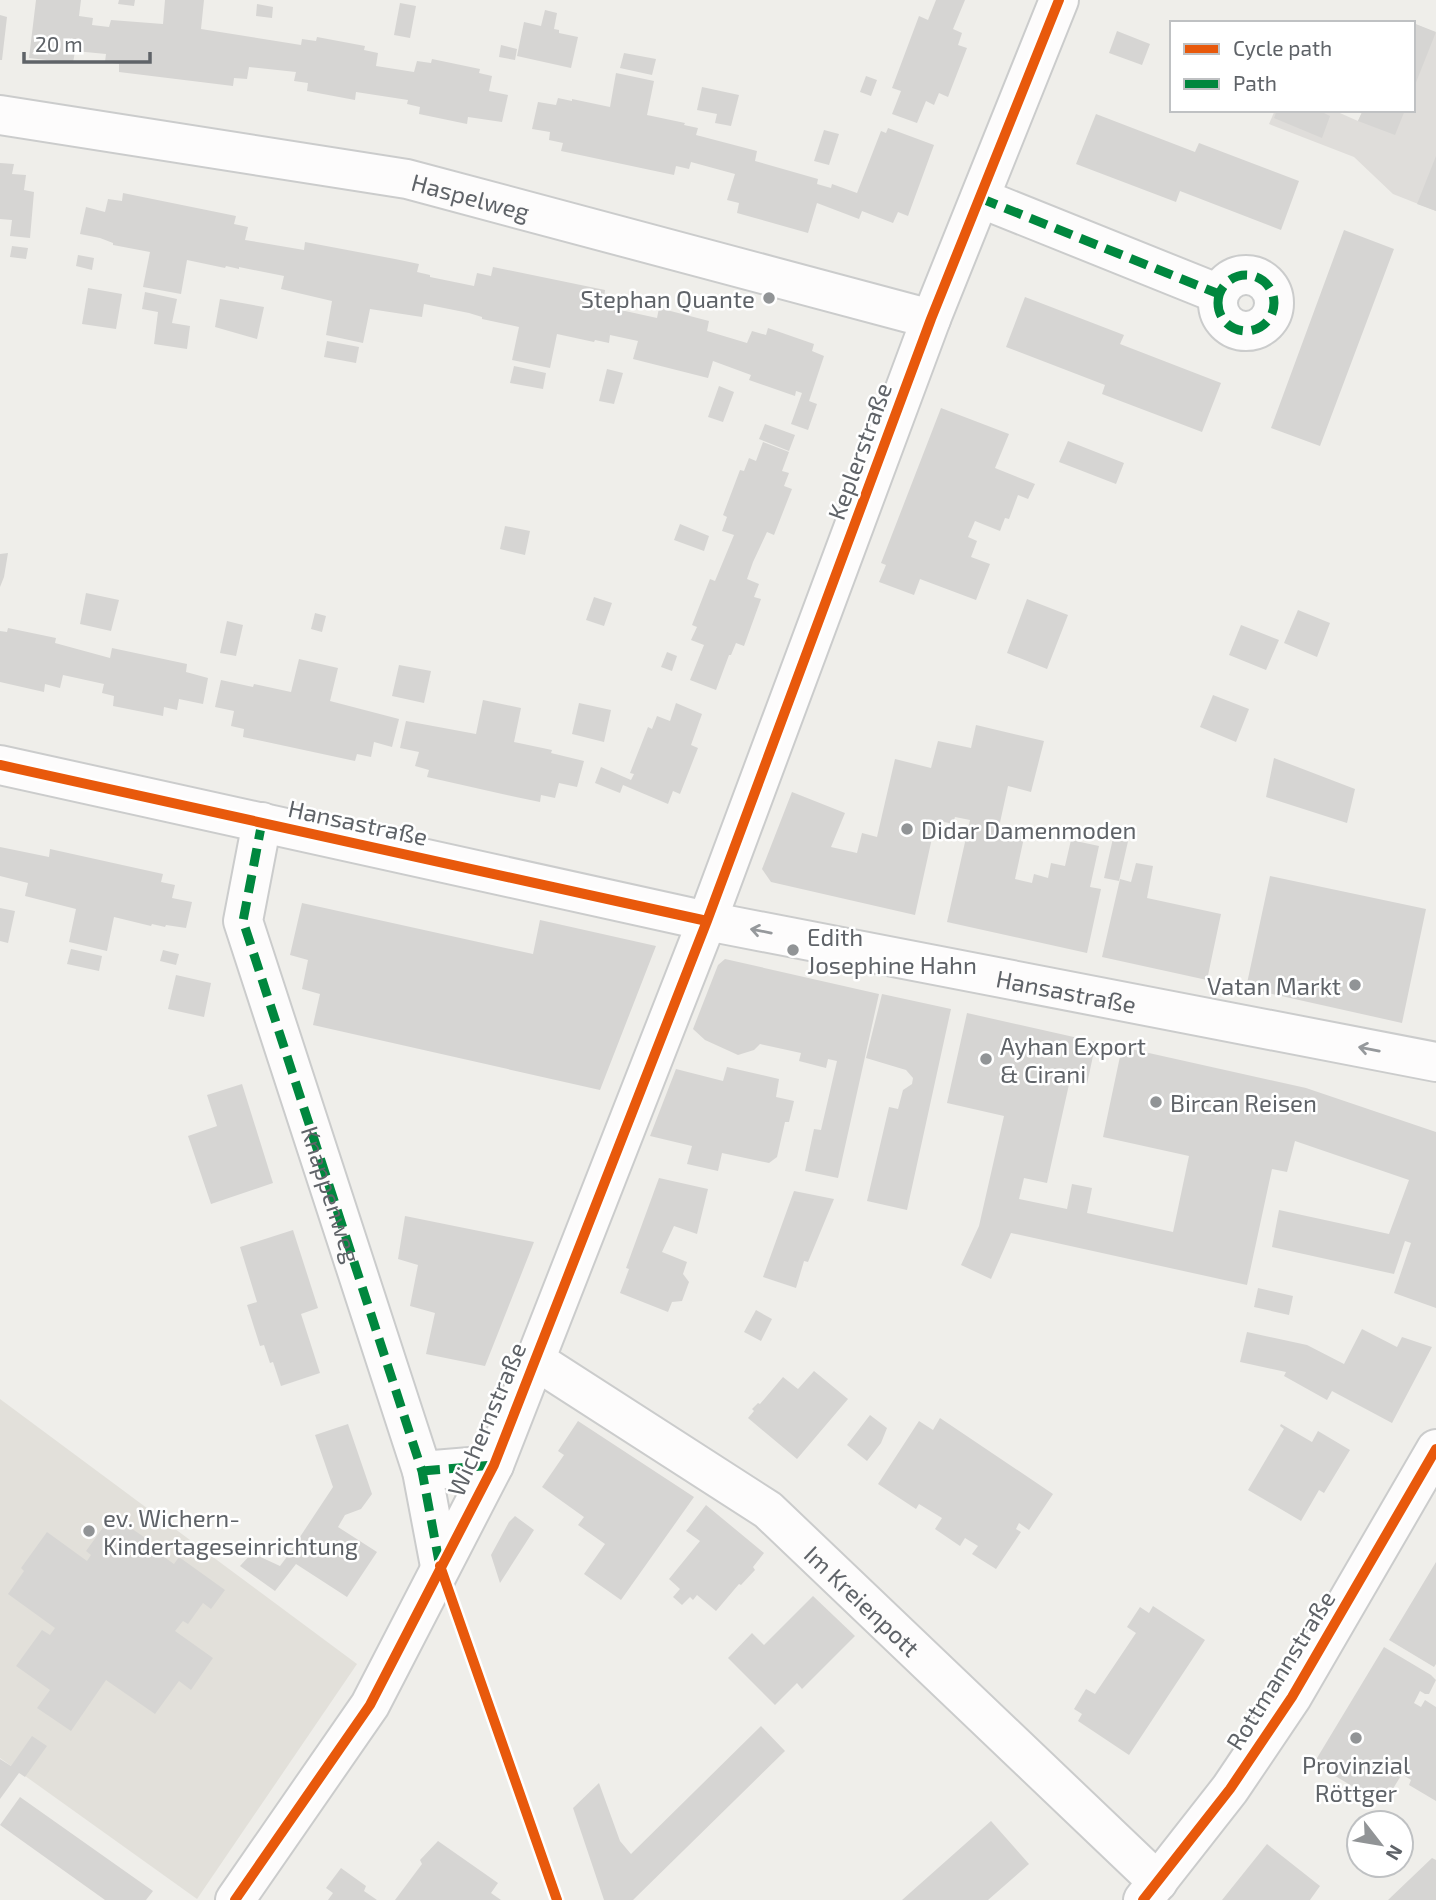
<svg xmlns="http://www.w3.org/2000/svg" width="1436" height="1900" font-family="'Exo 2',sans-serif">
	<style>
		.industrial { fill: #dfddda }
		.education { fill: #e2e0da }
		.building { fill: #d6d5d3 }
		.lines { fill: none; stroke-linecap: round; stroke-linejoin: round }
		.minor-casing { stroke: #cbcccc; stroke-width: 42 }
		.minor { stroke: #fdfcfc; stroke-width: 38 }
		.quiet { stroke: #00873e; stroke-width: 9; stroke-dasharray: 18 9; stroke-linecap: butt }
		.cycleway-casing { stroke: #fff; stroke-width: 15 }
		.cycleway { stroke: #e8590c; stroke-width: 10 }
		.oneway { stroke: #96999c }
		.poi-dot { fill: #919496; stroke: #fff; stroke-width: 2.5 }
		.labels { text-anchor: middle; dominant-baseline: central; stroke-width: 5; stroke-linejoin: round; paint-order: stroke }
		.street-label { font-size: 24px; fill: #5f6368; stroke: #fff }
		.poi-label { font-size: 24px; fill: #5f6368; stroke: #fff; text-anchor: start }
	</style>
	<rect width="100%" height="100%" fill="#efeeea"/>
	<!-- industrial -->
	<path class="industrial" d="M1413 23 1436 33V211L1393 194 1354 157 1269 124 1275 110H1333L1358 121 1363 110H1413Z"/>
	<!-- education -->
	<path class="education" d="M0 1399 357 1664 197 1899 0 1758Z"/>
	<!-- building -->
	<path class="building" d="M36 0H81L79 16 93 18 92 25 109 27 111 20 163 24 165 0H204L201 29 301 45 302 39 316 41 317 37 365 46 364 50 378 53 376 66 414 72 417 61 431 63 432 59 480 69 479 73 492 76 489 91 508 95 502 122 468 117 467 124 419 114 420 107 407 104 408 100 356 92 355 100 307 91 308 83 294 81 296 72 249 67 247 79 234 78 233 86 119 72V64L105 62 106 54 75 51 73 63 29 58Z
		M119 0H135L134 6 118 4Z
		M936 0H965L953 29 962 33 958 45 967 48 948 97 939 93 934 105 926 101 917 123 892 114 901 91 892 88 919 16 928 20Z
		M400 3 416 6 410 38 394 35Z
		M257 4 273 7 272 18 256 16Z
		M545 10 557 13 554 29 559 30V33L578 37 571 68 517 56 524 22 541 26Z
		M0 15 7 17 2 60H0Z
		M1413 23 1436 32 1413 90Z
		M1117 31 1150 44 1142 65 1109 53Z
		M501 45 517 49 515 60 499 57Z
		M624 53 656 59 652 75 620 68Z
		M616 73 654 81 647 115 685 123 684 125 698 128 696 135 757 151 755 161 818 179 817 184 831 188 832 184 857 193 881 131 886 133 888 128 934 145 908 216 898 212 893 223 862 211 859 219 817 203 808 233 737 213 739 203 727 200 735 174 691 162 689 169 676 166 674 175 561 151 563 143 549 140 550 132 532 129 538 102 556 105 558 98 572 101V99L610 107Z
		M866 76 877 80 871 96 860 92Z
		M702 87 739 95 731 126 715 123 717 114 697 110Z
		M1277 110H1318L1330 116 1322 138 1274 118Z
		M1363 110H1405L1395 135 1358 121Z
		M1096 114 1195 152 1199 143 1299 181 1281 230 1180 191 1176 202 1076 164Z
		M824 130 839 134 829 165 814 161Z
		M1436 156V211L1417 204Z
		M0 163 14 164 12 174 26 175 24 190 34 192 30 238 10 236 12 220 0 219Z
		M123 193 236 216 234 224 248 227 245 240 304 250 305 242 395 259 419 264 417 272 430 275V277L474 286 477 273 491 276 493 267 605 290 604 298 617 301 616 309 657 318 659 308 709 321 707 331 747 343 752 331 766 335 768 328 814 344 812 351 824 356 809 401 817 404 808 430 791 424 802 393 796 391 795 396 749 380 751 375 713 361 708 378 633 359 638 341 610 335 609 343 595 340 594 342 557 334 550 368 512 360 519 327 482 319V317L469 313 424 304 422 317 370 309 363 343 326 335 332 301 281 289 284 276 239 267V269L226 266 225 268 187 260 181 294 143 287 150 252 113 245V243L100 238 80 234 86 207 105 212 108 199 122 201Z
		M1344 230 1394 249 1320 446 1271 428Z
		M12 246 28 248 26 259 10 257Z
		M78 255 94 258 92 270 76 266Z
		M88 288 122 294 116 329 82 324Z
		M145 292 177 299 172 323 190 326 187 349 154 344 158 312 142 309Z
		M1025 297 1124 335 1120 344 1221 383 1202 432 1102 394 1105 385 1006 347Z
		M220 299 264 307 257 339 215 327Z
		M327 341 359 347 356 363 324 357Z
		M514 366 546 373 543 389 510 383Z
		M607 369 623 373 614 404 599 401Z
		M719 386 734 392 723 422 708 417Z
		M941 408 1009 434 995 468 1035 484 1028 499 1018 495 1009 519 1005 518 1000 531 975 521 968 537 977 541 971 557 990 564 976 600 920 579 914 595 879 582 886 565 881 563Z
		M765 424 795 435 789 451 759 439Z
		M1068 441 1124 463 1116 484 1059 462Z
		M763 442 789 452 782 471 789 473 784 486 792 489 774 535 767 532 753 562 747 579 759 584 754 597 761 599 744 646 736 643 731 655H729L716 690 690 680 704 645 691 640 697 627 692 625 710 579 715 581 734 535 722 531 727 517 723 515 740 470 744 471 749 458 756 461Z
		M680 524 709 536 704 551 674 540Z
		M505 526 530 531 525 555 500 549Z
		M8 553 4 577 0 587V554Z
		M86 593 119 600 111 631 80 624Z
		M594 597 612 603 604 626 586 620Z
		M1027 599 1068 615 1047 669 1007 653Z
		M1298 610 1330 623 1317 657 1284 643Z
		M315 613 326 616 322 632 311 629Z
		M227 621 243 625 236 656 220 653Z
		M1241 625 1279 640 1266 670 1229 655Z
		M8 628 56 638 55 643 110 658 112 648 187 664 186 672 208 678 203 704 179 699 177 710 164 707 163 716 113 706 114 696 102 693 104 684 63 675 60 688 45 684 44 692 0 682V631L7 632Z
		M667 652 677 656 672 671 661 667Z
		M299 659 338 668 330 701 399 719 392 747 374 742 371 757 357 754 355 761 243 737 244 729 231 726 234 711 215 707 221 680 253 687 254 684 291 692Z
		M399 665 431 671 424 703 392 696Z
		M1213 695 1249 709 1236 742 1200 727Z
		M483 700 521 708 514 742 552 750 551 753 584 761 577 787 559 783 555 798 541 795 540 802 516 797 427 777 429 770 415 766 419 752 400 748 406 721 476 734Z
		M579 703 611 710 604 742 572 734Z
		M676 703 702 714 691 745 698 748 680 794 673 791 668 804 623 785 620 793 595 783 601 767 631 780 634 774 630 773 648 727 652 729 657 716 670 721Z
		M976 725 1044 741 1031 792 1008 786 999 827 1025 833 1015 879 1032 883 1034 874 1048 878 1051 863 1065 866 1071 840 1099 846 1090 887 1101 889 1087 953 947 922 970 820 955 817 953 824 936 820 915 915 771 882 762 869 792 792 845 813 831 847 857 853 862 833 877 837 895 759 931 768 938 741 971 748Z
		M1274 758 1355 789 1347 823 1266 797Z
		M1114 834 1129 837 1119 881 1104 878Z
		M0 847 49 857 50 849 163 874 161 882 175 885 172 898 192 902 186 928 166 925 165 927 152 924 151 926 114 917 107 951 69 942 76 909 25 896 28 883 0 876Z
		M1136 863 1153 866 1147 898 1221 914 1207 980 1102 957 1120 879 1131 882Z
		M1270 876 1426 909 1402 1023 1246 988Z
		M302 903 533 954 540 920 656 946 600 1090 313 1025 320 994 302 989 308 960 290 955Z
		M0 908 15 911 8 943 0 941Z
		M71 949 102 956 99 971 67 964Z
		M163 950 179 954 176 965 160 961Z
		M725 959 879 994 838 1178 805 1171 814 1129 821 1130 837 1061 828 1059 826 1068 799 1061 801 1053 760 1044 754 1050 738 1055 705 1040 693 1029 718 965Z
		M176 975 211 983 204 1017 168 1009Z
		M882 994 951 1009 907 1210 867 1201 889 1107 898 1109 903 1090 912 1084 913 1078 906 1070 866 1058Z
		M967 1013 1096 1042 1087 1084 1070 1080 1047 1183 1024 1178 1019 1199 1067 1209 1072 1184 1092 1188 1087 1213 1173 1232 1189 1156 1103 1137 1122 1047 1306 1088 1436 1132V1308L1394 1293 1411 1243 1405 1241 1394 1274 1272 1247 1279 1210 1389 1234 1409 1180 1295 1141 1287 1172 1272 1169 1247 1285 1011 1233 991 1279 961 1265 979 1226 1004 1116 947 1103Z
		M727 1067 779 1079 776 1097 794 1101 789 1122H785L777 1157 769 1163 722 1153 718 1171 687 1164 692 1146 650 1136 676 1069 723 1081Z
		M242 1084 273 1183 211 1204 188 1136 217 1126 207 1095Z
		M659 1178 708 1189 697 1234 674 1226 662 1252 687 1262 683 1274 689 1282 682 1301 672 1302 668 1312 620 1293 629 1269 626 1268Z
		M794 1191 834 1199 808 1262 804 1261 796 1288 763 1277Z
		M405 1216 534 1242 485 1366 426 1354 435 1313 410 1306 418 1265 398 1259Z
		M293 1230 318 1308 301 1314 320 1373 281 1386 273 1362 270 1363 264 1345 260 1346 247 1305 257 1302 240 1247Z
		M1258 1288 1293 1296 1289 1315 1254 1307Z
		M756 1310 772 1319 761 1341 744 1332Z
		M1362 1329 1397 1347 1402 1337 1432 1347 1392 1423 1332 1391 1327 1400 1284 1376 1286 1372 1240 1362 1247 1332 1307 1345 1344 1364Z
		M814 1371 848 1399 797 1459 748 1418 754 1411 752 1409 758 1403 760 1404 783 1377 798 1389Z
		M870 1415 887 1428 881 1443 867 1461 847 1445Z
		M940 1418 1053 1494 1029 1530 1019 1523 1016 1529 1021 1532 996 1569 972 1554 978 1546 965 1538 960 1546 935 1529 942 1518 919 1504 916 1509 878 1484 919 1421 933 1430Z
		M578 1421 694 1497 621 1600 584 1574 605 1544 578 1525 584 1517 542 1487 564 1455 558 1451Z
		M348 1424 372 1494 361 1509 345 1515 338 1527 377 1552 347 1597 296 1564 275 1591 240 1566 252 1553 280 1566 286 1558 333 1487 315 1435Z
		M1281 1424 1312 1442 1318 1431 1350 1450 1324 1493 1319 1490 1301 1521 1248 1490 1284 1429 1280 1426Z
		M706 1505 764 1553 753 1567 755 1570 741 1585 739 1584 716 1611 697 1595 693 1600 690 1597 682 1605 673 1597 680 1589 669 1579 700 1541 686 1531Z
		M112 1515 157 1546 154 1550 174 1564 179 1557 225 1590 211 1609 203 1603 188 1624 183 1621 175 1631 213 1658 191 1690 179 1681 155 1714 106 1680 71 1731 37 1708 50 1690 16 1666 42 1630 50 1635 55 1628 8 1594 24 1571 21 1568 47 1532 87 1561 91 1555 86 1551Z
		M515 1516 534 1530 500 1583 491 1555 509 1522Z
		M1436 1562V1664L1434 1667 1389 1640Z
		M813 1596 855 1636 802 1689 797 1683 775 1705 728 1658 752 1633 764 1645Z
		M1153 1606 1205 1640 1129 1755 1078 1721 1082 1714 1074 1709 1086 1689 1095 1694 1136 1633 1127 1627 1140 1607 1149 1613Z
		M1384 1647 1431 1675 1436 1680 1429 1694H1425L1420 1691 1414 1703 1421 1707 1425 1700 1436 1707V1801L1409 1785 1411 1780 1402 1774 1383 1805 1314 1763Z
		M761 1726 785 1751 633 1900H604L573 1808 599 1783 620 1841 631 1854Z
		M32 1736 47 1746 25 1777 19 1773 0 1799V1759L11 1766Z
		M20 1797 153 1891 146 1900H105L0 1825Z
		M991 1821 1029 1864 988 1900H902Z
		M438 1841 498 1883 491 1893 501 1900H395L422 1864 420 1860Z
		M1267 1844 1320 1886 1310 1900H1222Z
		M1432 1858 1436 1860V1900H1388Z
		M341 1868 366 1886 364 1891 377 1900H328L333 1893 326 1888Z"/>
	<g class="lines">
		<!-- minor casing -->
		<g class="minor-casing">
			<g id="minor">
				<path id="s1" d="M0 115 407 179 931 319"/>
				<path d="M980 198 1219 294"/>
				<circle cx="1246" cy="303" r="28"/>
				<path id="s2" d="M0 765 707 921 1436 1062"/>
				<path id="s3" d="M262 822 243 921 422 1471 440 1566"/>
				<path id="s4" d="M535 1360 768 1510 1158 1882"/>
				<path d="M422 1471 494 1465"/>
				<path d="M235 1900 370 1705 494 1465 707 921 931 319 1059 0"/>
				<path d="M1143 1900 1230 1789 1292 1697 1436 1449"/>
			</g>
		</g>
		<!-- minor -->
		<use href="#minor" class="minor"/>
		<!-- quiet -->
		<path class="quiet" d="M980 198 1219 294
			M1218 303a28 28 0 1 1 56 0a28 28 0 1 1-56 0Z
			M262 822 243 921 422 1471 440 1567
			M422 1471 494 1465"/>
		<!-- cycleway casing -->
		<g class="cycleway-casing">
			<path id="cycleway" d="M0 765 707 921
				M440 1566 557 1900
				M235 1900 370 1705 494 1465 707 921 931 319 1059 0
				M1143 1900 1230 1789 1292 1697 1436 1449"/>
		</g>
		<!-- cycleway -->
		<use href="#cycleway" class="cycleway"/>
	</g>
	<!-- one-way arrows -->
	<defs><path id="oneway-shaft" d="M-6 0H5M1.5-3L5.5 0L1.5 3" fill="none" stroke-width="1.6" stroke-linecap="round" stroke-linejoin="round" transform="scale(1.75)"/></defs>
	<g class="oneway">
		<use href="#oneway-shaft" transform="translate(761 931) rotate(-169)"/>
		<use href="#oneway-shaft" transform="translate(1369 1049) rotate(-169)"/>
	</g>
	<!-- markers -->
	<g class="poi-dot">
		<circle cx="769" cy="298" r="7"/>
		<circle cx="907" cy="829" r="7"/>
		<circle cx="793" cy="950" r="7"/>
		<circle cx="1355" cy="985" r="7"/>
		<circle cx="986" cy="1059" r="7"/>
		<circle cx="1156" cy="1102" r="7"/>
		<circle cx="89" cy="1531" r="7"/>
		<circle cx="1356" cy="1738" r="7"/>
	</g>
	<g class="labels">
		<!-- street labels -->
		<g class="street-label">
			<text stroke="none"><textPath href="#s1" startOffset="478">Haspelweg</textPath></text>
			<text transform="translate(859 451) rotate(-70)">Keplerstraße</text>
			<text transform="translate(358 822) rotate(12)">Hansastraße</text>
			<text stroke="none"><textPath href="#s2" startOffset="1090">Hansastraße</textPath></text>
			<text stroke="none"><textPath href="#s3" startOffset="388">Knappenweg</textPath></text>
			<text transform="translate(486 1419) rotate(-67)">Wichernstraße</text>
			<text stroke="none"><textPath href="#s4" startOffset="408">Im Kreienpott</textPath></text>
			<text transform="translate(1280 1670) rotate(-58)">Rottmannstraße</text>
		</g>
		<!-- poi labels -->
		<g class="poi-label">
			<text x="755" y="298" text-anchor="end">Stephan Quante</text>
			<text x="921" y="829">Didar Damenmoden</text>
			<text x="807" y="936">Edith<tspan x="807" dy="28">Josephine Hahn</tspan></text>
			<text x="1341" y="985" text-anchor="end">Vatan Markt</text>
			<text x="1000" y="1045">Ayhan Export<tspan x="1000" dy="28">&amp; Cirani</tspan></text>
			<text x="1170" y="1102">Bircan Reisen</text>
			<text x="103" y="1517">ev. Wichern-<tspan x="103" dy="28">Kindertageseinrichtung</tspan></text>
			<text x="1356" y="1764" text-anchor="middle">Provinzial<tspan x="1356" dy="28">Röttger</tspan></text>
		</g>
	</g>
	<!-- legend -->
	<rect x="1170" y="21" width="245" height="91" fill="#ffffff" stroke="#bfc1c3" stroke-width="2"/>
	<rect x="1184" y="44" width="35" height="10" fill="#e8590c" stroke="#bfc1c3" stroke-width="2"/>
	<text x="1233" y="56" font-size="21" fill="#5f6368">Cycle path</text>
	<rect x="1184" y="79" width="35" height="10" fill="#00873e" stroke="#bfc1c3" stroke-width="2"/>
	<text x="1233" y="91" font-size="21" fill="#5f6368">Path</text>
	<!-- north arrow -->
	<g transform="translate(1380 1844) rotate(121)"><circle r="33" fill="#ffffff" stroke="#bfc1c3" stroke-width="2"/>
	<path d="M0-5L12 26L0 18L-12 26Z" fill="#919496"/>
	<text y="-10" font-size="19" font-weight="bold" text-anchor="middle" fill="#5f6368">N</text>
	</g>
	<!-- scale -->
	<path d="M24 52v10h126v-10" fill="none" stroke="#5f6368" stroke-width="3.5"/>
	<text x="35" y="52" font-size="21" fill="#5f6368" stroke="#ffffff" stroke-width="5" paint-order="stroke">20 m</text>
</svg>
